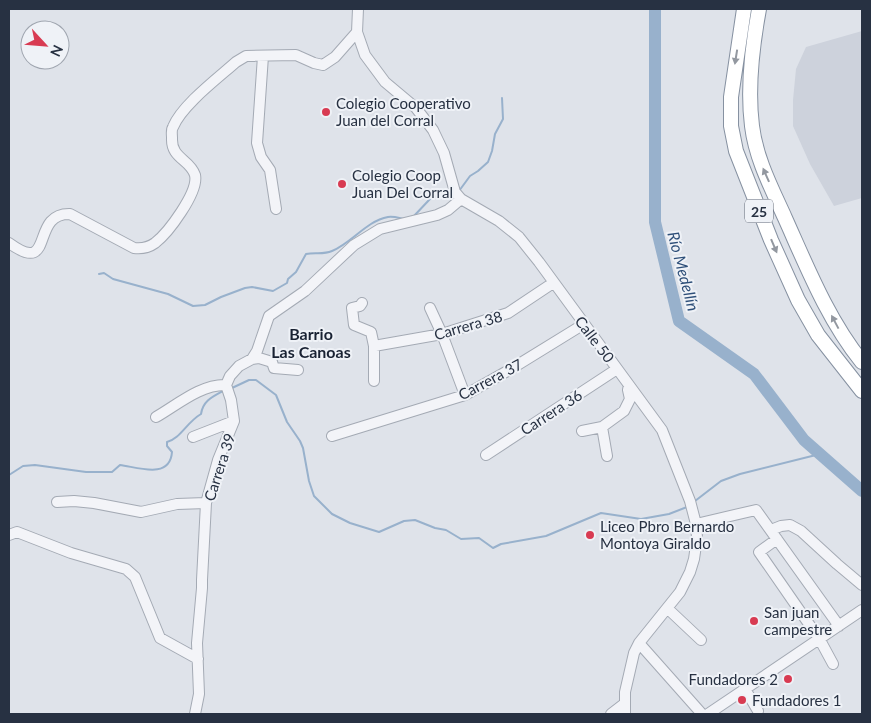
<svg xmlns="http://www.w3.org/2000/svg" width="871" height="723" font-family="Lato,sans-serif">
	<style>
		.built { fill: #cdd2dc }
		.lines { fill: none; stroke-linecap: round; stroke-linejoin: round }
		.stream { stroke: #98b1cc; stroke-width: 2 }
		.river { stroke: #98b1cc; stroke-width: 12 }
		.minor-casing { stroke: #a4aab4; stroke-width: 12 }
		.highway-casing { stroke: #8691a1; stroke-width: 16 }
		.minor { stroke: #f3f4f8; stroke-width: 10 }
		.highway { stroke: #fff; stroke-width: 14 }
		.oneway { fill: #9398a0 }
		.poi-dot { fill: #d83b52; stroke: #eff2f7; stroke-width: 2 }
		.labels { text-anchor: middle; dominant-baseline: central; stroke-width: 4; stroke-linejoin: round; paint-order: stroke }
		.shield { fill: #eff2f7; stroke: #636b78; stroke-width: 1 }
		.shield-label { font-size: 14px; font-weight: bold; fill: #273142 }
		.poi-label { font-size: 15px; fill: #273142; stroke: #eff2f7; text-anchor: start }
		.street-label { font-size: 15px; fill: #273142; stroke: #eff2f7 }
		.water-label { font-size: 16px; font-style: italic; fill: #2e4f79; stroke: #eff2f7 }
		.neighbourhood-label { font-size: 16px; font-weight: bold; fill: #192233; stroke: #eff2f7 }
	</style>
	<rect width="100%" height="100%" fill="#dfe3ea"/>
	<!-- built -->
	<path class="built" d="M862 31V198L834 206 810 164 793 126V100L796 69 806 47Z"/>
	<g class="lines">
		<!-- stream -->
		<path class="stream" d="M459 191 470 176 478 171 488 162 492 151 495 134 503 119 502 98
			M413 217 430 199 437 196 449 195
			M99 274 104 273 113 279 168 294 193 306 205 305 221 297 245 288 252 287 273 291 287 283 288 279 296 272 306 254C315 252 323 255 332 251 352 243 366 221 388 217 393 216 399 218 404 219
			M232 388 249 380H256L276 395 287 422 300 441 303 448 309 481 314 496 332 514 350 523 379 532 404 521 415 520 435 528 446 530 461 539 479 538 493 548 501 544 546 536 601 513 641 519 669 514 687 507
			M9 475 23 466 35 465 86 472H112L120 465C137 467 170 480 172 452L167 446V442C180 439 187 422 201 414 203 401 212 397 223 391
			M695 501 721 481 740 474 820 454"/>
		<!-- river -->
		<path class="river" d="M655 9V222L679 321 754 374 804 440 862 491"/>
		<!-- minor casing -->
		<g class="minor-casing">
			<path id="minor" d="M358 9 357 32 365 55 385 82 416 108 433 130 444 153 455 192 461 199 499 221 519 237 539 262 662 430 690 501 696 524 697 538 694 559 690 572 680 592 639 643 634 653 625 692V714
				M263 56 257 143 261 157 270 170 276 209
				M9 243C56 277 29 213 70 214L134 248C142 249 148 248 155 243 168 233 199 192 195 175 190 159 171 159 172 138 172 134 171 130 173 127 182 105 218 78 236 62L246 56 296 55 314 63 323 65 335 57 357 32
				M362 303 360 306 352 308 354 325 371 332 374 346V381
				M430 308 442 334 465 395
				M374 346 442 334 508 313 553 283
				M252 359 259 358 272 362 274 368 298 370
				M156 417C177 405 201 384 226 385
				M602 427 607 456
				M582 431 602 427 624 411 630 399 628 390 629 385
				M332 436 465 395 511 369 584 324
				M193 437 234 421
				M486 455 617 369
				M57 502 74 501 94 503 141 512 177 504 206 503
				M696 524 756 510 839 626
				M771 530 781 526 790 525 801 531 837 564 862 585
				M9 535 17 532 71 553 126 569 135 577 160 638 198 659
				M777 539 759 552 820 640 833 664
				M667 608 701 640
				M639 643 702 714
				M745 689 758 711
				M195 714 199 694 197 643 202 588V580L206 503 218 460 234 421 231 400 226 385 230 376 239 366 252 359 257 351 269 316 305 291 354 245 380 229 437 215 448 210 461 199
				M611 714 624 704
				M708 714 862 610"/>
		</g>
		<!-- highway casing -->
		<g class="highway-casing">
			<path id="highway" d="M744 9 731 97V126L736 151 771 240 798 300 818 335 862 391
				M759 9C752 47 747 87 752 126 756 159 772 189 785 218 807 267 828 320 862 362"/>
		</g>
		<!-- minor -->
		<use href="#minor" class="minor"/>
		<!-- highway -->
		<use href="#highway" class="highway"/>
	</g>
	<!-- one-way arrows -->
	<defs><path id="oneway-solid" d="M-6-.8H1V-3.2L6.5 0L1 3.2V.8H-6Z" transform="scale(1.25)"/></defs>
	<g class="oneway">
		<use href="#oneway-solid" transform="translate(736 57) rotate(99)"/>
		<use href="#oneway-solid" transform="translate(766 175) rotate(-114)"/>
		<use href="#oneway-solid" transform="translate(774 246) rotate(67)"/>
		<use href="#oneway-solid" transform="translate(835 322) rotate(-118)"/>
	</g>
	<!-- markers -->
	<g class="poi-dot">
		<circle cx="326" cy="112" r="5"/>
		<circle cx="342" cy="184" r="5"/>
		<circle cx="590" cy="535" r="5"/>
		<circle cx="754" cy="621" r="5"/>
		<circle cx="788" cy="679" r="5"/>
		<circle cx="742" cy="700" r="5"/>
	</g>
	<g class="labels">
		<!-- shield labels -->
		<rect class="shield" x="745" y="199.5" width="28" height="23" rx="4"/>
		<g class="shield-label">
			<text x="759" y="211">25</text>
		</g>
		<!-- poi labels -->
		<g class="poi-label">
			<text x="336" y="103">Colegio Cooperativo<tspan x="336" dy="17">Juan del Corral</tspan></text>
			<text x="352" y="175">Colegio Coop<tspan x="352" dy="17">Juan Del Corral</tspan></text>
			<text x="600" y="526">Liceo Pbro Bernardo<tspan x="600" dy="17">Montoya Giraldo</tspan></text>
			<text x="764" y="612">San juan<tspan x="764" dy="17">campestre</tspan></text>
			<text x="778" y="679" text-anchor="end">Fundadores 2</text>
			<text x="752" y="700">Fundadores 1</text>
		</g>
		<!-- street labels -->
		<g class="street-label">
			<text transform="translate(468 325) rotate(-16)">Carrera 38</text>
			<text transform="translate(595 339) rotate(53)">Calle 50</text>
			<text transform="translate(490 379) rotate(-28)">Carrera 37</text>
			<text transform="translate(551 412) rotate(-33)">Carrera 36</text>
			<text transform="translate(219 467) rotate(-72)">Carrera 39</text>
		</g>
		<!-- water labels -->
		<g class="water-label">
			<text transform="translate(684 271) rotate(75)">Río Medellín</text>
		</g>
		<!-- neighbourhood labels -->
		<g class="neighbourhood-label">
			<text x="311" y="333">Barrio<tspan x="311" dy="18">Las Canoas</tspan></text>
		</g>
	</g>
	<!-- border -->
	<rect width="871" height="723" fill="none" stroke="#273142" stroke-width="20"/>
	<!-- north arrow -->
	<g transform="translate(45 45) rotate(116)"><circle r="24" fill="#eff2f7" stroke="#9fa5af"/>
	<path d="M0-4L9 19L0 12L-9 19Z" fill="#d83b52"/>
	<text y="-8" font-size="14" font-weight="bold" text-anchor="middle" fill="#273142">N</text>
	</g>
</svg>
